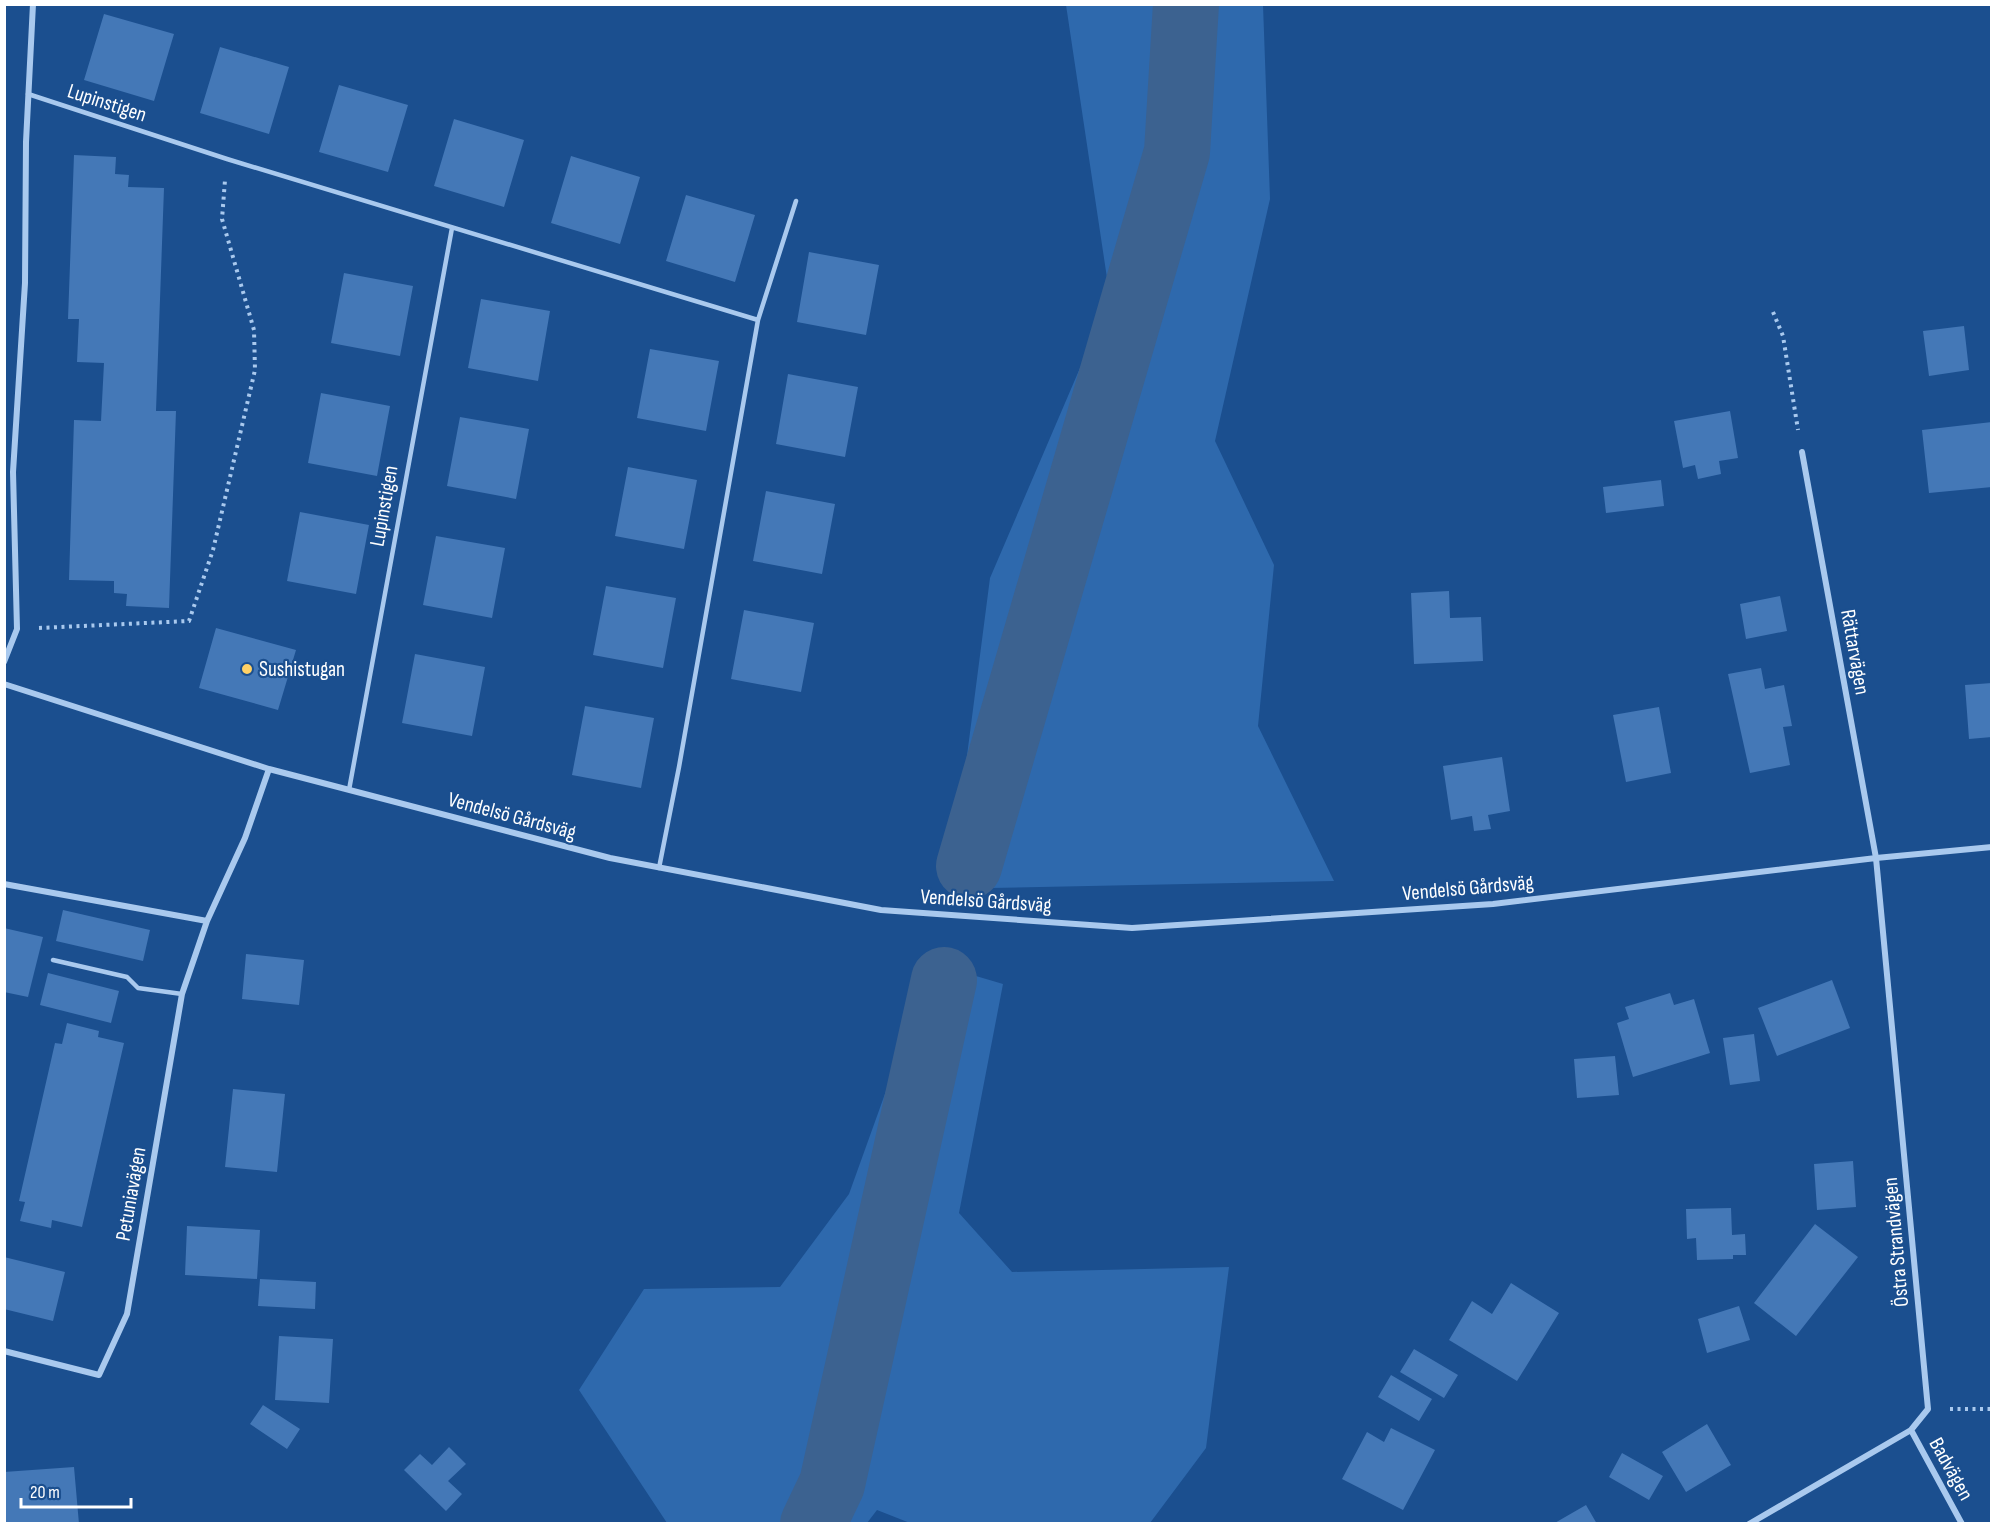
<svg xmlns="http://www.w3.org/2000/svg" width="1996" height="1528" font-family="'Sofia Sans Condensed',sans-serif">
	<style>
		.green { fill: #2e69ad }
		.lines { fill: none; stroke-linecap: round; stroke-linejoin: round }
		.river { stroke: #3c6290; stroke-width: 66 }
		.building { fill: #4478b7 }
		.path { stroke: #a9c9ee; stroke-width: 4; stroke-dasharray: 3 4.5; stroke-linecap: butt }
		.lane { stroke: #a9c9ee; stroke-width: 4.5 }
		.street { stroke: #a9c9ee; stroke-width: 6 }
		.poi-dot { fill: #ffd166; stroke: #1b4f8f; stroke-width: 2 }
		.labels { text-anchor: middle; dominant-baseline: central; stroke-width: 4.5; stroke-linejoin: round; paint-order: stroke }
		.street-label { font-size: 21px; fill: #fff; stroke: #1b4f8f }
		.poi-label { font-size: 21px; fill: #fff; stroke: #1b4f8f; text-anchor: start }
	</style>
	<rect width="100%" height="100%" fill="#1b4f8f"/>
	<!-- green -->
	<path class="green" d="M1066 5H1263L1270 199 1215 441 1274 565 1258 726 1334 881 990 888 961 802 990 578 1110 298Z
		M932 963 1003 984 959 1213 1012 1272 1229 1267 1206 1448 1150 1523H910L877 1510 867 1523H667L579 1390 644 1289 780 1287 849 1194Z"/>
	<g class="lines">
		<!-- river -->
		<path class="river" d="M969 866 1177 152 1186 4
			M813 1524 832 1484 944 980"/>
	</g>
	<!-- building -->
	<path class="building" d="M104 14 174 34 154 101 84 80Z
		M220 47 289 67 269 134 200 113Z
		M339 85 408 105 388 172 319 152Z
		M454 119 524 140 504 207 434 186Z
		M74 155 116 157 115 174 129 175 128 187 164 188 156 411H176L169 608 126 606 127 594 114 593V581L69 580 74 420 101 421 104 363 77 362 79 319H68Z
		M571 156 640 177 620 244 551 223Z
		M686 195 755 215 735 282 666 261Z
		M809 252 879 265 866 335 797 322Z
		M344 273 413 286 400 356 331 343Z
		M481 299 550 311 538 381 468 368Z
		M1964 326 1969 370 1929 376 1923 331Z
		M650 349 719 361 706 431 637 418Z
		M788 374 858 387 845 457 776 444Z
		M321 393 390 406 377 476 308 463Z
		M1730 411 1738 458 1719 461 1721 474 1698 479 1695 465 1683 468 1674 421Z
		M460 417 529 429 516 499 447 486Z
		M1992 422V487L1929 493 1922 430Z
		M628 467 697 480 684 549 615 536Z
		M1661 480 1664 506 1606 513 1603 487Z
		M766 491 835 504 822 574 753 561Z
		M300 512 369 525 356 594 287 581Z
		M436 536 505 548 492 618 423 605Z
		M606 586 676 598 663 668 593 655Z
		M1449 591 1450 618 1481 617 1483 661 1414 664 1411 593Z
		M1780 596 1787 631 1746 639 1740 604Z
		M744 610 814 623 801 692 731 679Z
		M216 628 296 650 278 710 199 688Z
		M415 654 485 667 472 736 402 723Z
		M1761 668 1765 689 1784 685 1792 726 1783 727 1790 765 1750 773 1728 674Z
		M1992 683V737L1969 739 1965 685Z
		M585 706 654 718 641 788 572 775Z
		M1659 707 1671 773 1626 782 1613 715Z
		M1502 757 1510 811 1488 815 1491 829 1474 831 1472 816 1451 820 1443 766Z
		M63 910 150 930 143 961 56 941Z
		M4 928 43 937 28 997 4 992Z
		M246 954 304 960 299 1005 242 999Z
		M48 973 119 991 111 1023 40 1005Z
		M1832 980 1850 1028 1777 1056 1758 1008Z
		M1670 993 1674 1005 1694 999 1710 1053 1633 1077 1617 1023 1629 1019 1625 1007Z
		M67 1023 99 1031 98 1037 124 1043 82 1227 52 1220 51 1228 20 1221 25 1202 19 1201 55 1043 62 1044Z
		M1754 1034 1760 1081 1730 1085 1723 1038Z
		M1615 1056 1619 1095 1577 1098 1574 1059Z
		M233 1089 285 1094 277 1172 225 1167Z
		M1853 1161 1856 1207 1817 1210 1814 1164Z
		M1731 1208 1732 1235 1745 1234 1746 1255H1733V1259L1697 1260 1696 1238 1687 1239 1686 1209Z
		M1815 1224 1858 1257 1796 1336 1754 1303Z
		M187 1226 260 1230 257 1279 185 1275Z
		M4 1257 65 1272 53 1321 4 1309Z
		M260 1279 316 1282 315 1309 258 1306Z
		M1511 1283 1559 1313 1517 1381 1449 1340 1472 1301 1492 1314Z
		M1739 1306 1750 1340 1707 1353 1698 1319Z
		M279 1336 333 1339 329 1403 275 1400Z
		M1414 1349 1458 1375 1444 1398 1400 1372Z
		M1391 1375 1432 1399 1419 1421 1378 1397Z
		M263 1405 300 1429 287 1449 250 1424Z
		M1707 1424 1731 1465 1686 1492 1662 1452Z
		M1391 1428 1435 1450 1403 1510 1342 1479 1367 1432 1384 1442Z
		M449 1447 466 1464 448 1481 462 1494 446 1511 404 1470 420 1454 432 1465Z
		M1622 1453 1663 1476 1649 1500 1609 1477Z
		M74 1467 79 1524H4V1472Z
		M1586 1505 1597 1524H1553Z"/>
	<g class="lines">
		<!-- path -->
		<path class="path" d="M1773 312 1783 336 1798 430
			M39 628 189 621 213 550 255 370 254 330 222 219 225 180
			M1950 1409H1992"/>
		<!-- lane -->
		<path class="lane" d="M28 94 227 159 758 320
			M349 790 452 228
			M659 868 679 767 758 320 796 201
			M53 960 127 977 138 988 182 994"/>
		<!-- street -->
		<path class="street" d="M4 662 17 629 13 472 25 283 26 142 33 4
			M4 684 269 769 610 858 881 910 1132 928 1493 904 1876 858 1992 847
			M4 884 207 921
			M4 1351 99 1375 127 1314 182 994 207 921 245 838 269 769
			M1911 1430 1962 1524
			M1749 1524 1911 1430 1928 1409 1876 858 1802 452"/>
	</g>
	<!-- markers -->
	<circle class="poi-dot" cx="247" cy="669" r="6"/>
	<g class="labels">
		<!-- street labels -->
		<g class="street-label">
			<text transform="translate(107 103) rotate(18)">Lupinstigen</text>
			<text transform="translate(384 506) rotate(-80)">Lupinstigen</text>
			<text transform="translate(1855 652) rotate(80)">Rättarvägen</text>
			<text transform="translate(512 816) rotate(15)">Vendelsö Gårdsväg</text>
			<text transform="translate(1468 888) rotate(-5)">Vendelsö Gårdsväg</text>
			<text transform="translate(986 901) rotate(4)">Vendelsö Gårdsväg</text>
			<text transform="translate(131 1194) rotate(-80)">Petuniavägen</text>
			<text transform="translate(1896 1242) rotate(-95)">Östra Strandvägen</text>
			<text transform="translate(1951 1469) rotate(61)">Badvägen</text>
		</g>
		<!-- poi labels -->
		<g class="poi-label">
			<text x="259" y="669">Sushistugan</text>
		</g>
	</g>
	<!-- border -->
	<rect width="1996" height="1528" fill="none" stroke="#ffffff" stroke-width="12"/>
	<!-- scale -->
	<path d="M21 1498v9h110v-9" fill="none" stroke="#ffffff" stroke-width="3"/>
	<text x="30" y="1498" font-size="18" fill="#ffffff" stroke="#1b4f8f" stroke-width="4.5" paint-order="stroke">20 m</text>
</svg>
